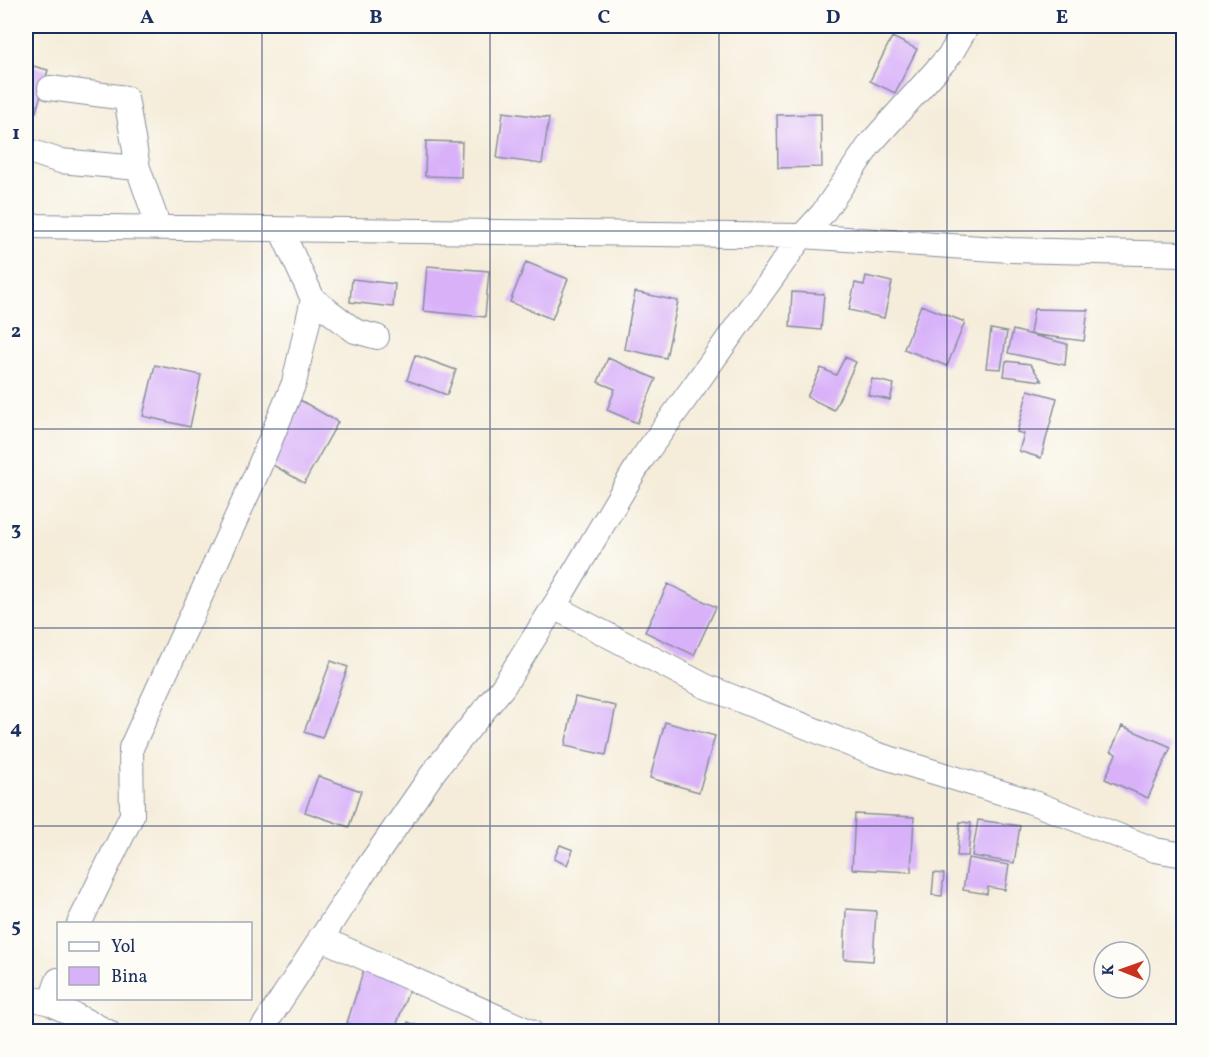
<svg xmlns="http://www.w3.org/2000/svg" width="1209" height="1057" font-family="Vollkorn,serif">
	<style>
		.building { fill: #d8b1f9 }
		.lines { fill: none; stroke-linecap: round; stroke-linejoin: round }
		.minor-casing { stroke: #888e9c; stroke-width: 26 }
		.minor { stroke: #fff; stroke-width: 24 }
		.grid { fill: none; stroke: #1b2f5e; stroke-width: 1.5; stroke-opacity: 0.55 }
		.neatline { fill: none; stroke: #1b2f5e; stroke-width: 2 }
		.grid-label { font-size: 20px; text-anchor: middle; font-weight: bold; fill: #1b2f5e }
	</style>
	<rect width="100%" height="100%" fill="#fdfcf7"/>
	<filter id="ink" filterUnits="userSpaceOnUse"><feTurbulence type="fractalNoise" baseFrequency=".0167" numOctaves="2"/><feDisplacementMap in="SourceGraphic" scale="12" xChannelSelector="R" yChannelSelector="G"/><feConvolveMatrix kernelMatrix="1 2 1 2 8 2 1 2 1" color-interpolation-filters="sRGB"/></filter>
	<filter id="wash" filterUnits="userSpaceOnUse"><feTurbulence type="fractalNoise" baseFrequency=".008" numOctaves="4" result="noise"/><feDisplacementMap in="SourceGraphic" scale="24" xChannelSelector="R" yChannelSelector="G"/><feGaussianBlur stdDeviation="1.35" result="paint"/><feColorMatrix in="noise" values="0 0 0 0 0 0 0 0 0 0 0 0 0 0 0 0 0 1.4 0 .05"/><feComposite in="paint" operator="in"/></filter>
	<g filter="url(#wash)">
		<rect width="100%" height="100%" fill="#f5edda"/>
		<g id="blocks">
			<!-- building -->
			<path class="building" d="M892 37 917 49 895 93 870 81Z
				M26 64 48 70 36 112 26 110Z
				M503 112 549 118 542 164 497 158Z
				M821 114 822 167 778 168 777 115Z
				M426 141 462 142 461 177 425 176Z
				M526 262 568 279 552 319 510 302Z
				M427 266 489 271 485 317 423 311Z
				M866 276 892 282 884 318 849 310 855 283 864 285Z
				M352 279 395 284 393 307 350 302Z
				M635 292 678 301 666 358 624 349Z
				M792 292 824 294 821 330 790 327Z
				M921 305 965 322 947 366 904 349Z
				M1034 309 1088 310 1084 341 1030 334Z
				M991 329 1007 332 1001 369 986 368Z
				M1013 330 1067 344 1065 365 1008 353Z
				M415 355 456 370 447 395 407 380Z
				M845 357 856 362 834 410 807 397 821 368 836 375Z
				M608 358 656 379 637 423 607 410 615 389 598 382Z
				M1006 361 1030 364 1042 381 1004 376Z
				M155 365 201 375 190 427 143 416Z
				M872 379 894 384 890 400 868 395Z
				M1028 390 1057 398 1041 458 1019 451 1024 434 1017 432Z
				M300 400 338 422 304 483 266 461Z
				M668 584 716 607 694 655 645 632Z
				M331 661 348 667 322 738 304 732Z
				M575 697 616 706 606 755 565 746Z
				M665 722 715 736 699 792 650 778Z
				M1122 726 1171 747 1148 798 1105 779 1116 754 1111 751Z
				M318 776 361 791 349 827 305 812Z
				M855 814 914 817 911 872 852 869Z
				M978 820 1020 826 1014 863 972 856Z
				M960 822 971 823 968 856H957Z
				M560 845 573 850 567 865 554 859Z
				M968 858 1009 865 1005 890 988 887 987 894 963 890Z
				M934 873 944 874 942 896 932 895Z
				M846 909 876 911 873 961 844 959Z
				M364 969 411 984 394 1032H376L347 1023Z
				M408 1022 432 1031V1032H405Z"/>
		</g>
	</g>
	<g filter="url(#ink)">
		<use href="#blocks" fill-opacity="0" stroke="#888e9c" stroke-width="1.5"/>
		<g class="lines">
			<!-- minor casing -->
			<g class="minor-casing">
				<path id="minor" d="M50 88 126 98 138 168 159 228
					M26 150 60 161 138 168
					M26 226 802 236 1010 250 1184 254
					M281 230 313 299 355 331 377 337
					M554 607 705 686 872 753 1029 801 1155 850 1184 855
					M79 924 132 815 131 748 255 477 294 383 313 299
					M320 938 531 1032
					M26 997 50 1003 108 1032
					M50 1003 58 980
					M260 1032 361 877 435 770 503 687 558 600 641 460 802 236 823 213 870 144 950 55 967 26"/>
			</g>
			<!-- minor -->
			<use href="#minor" class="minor"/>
		</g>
	</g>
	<!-- grid -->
	<path class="grid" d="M262 26V1032M490 26V1032M719 26V1032M947 26V1032M26 231H1184M26 429H1184M26 628H1184M26 826H1184"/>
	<!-- margin -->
	<rect width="1209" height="1057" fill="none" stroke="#fdfcf7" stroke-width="66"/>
	<!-- legend -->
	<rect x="57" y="922" width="195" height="78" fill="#fdfcf7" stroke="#a3aaba" stroke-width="1.5"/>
	<rect x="69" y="942" width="30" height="9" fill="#ffffff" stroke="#a3aaba" stroke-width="1.5"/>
	<text x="111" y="952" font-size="18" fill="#1b2f5e">Yol</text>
	<rect x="69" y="967" width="30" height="18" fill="#d8b1f9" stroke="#a3aaba" stroke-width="1.5"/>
	<text x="111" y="982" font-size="18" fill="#1b2f5e">Bina</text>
	<!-- north arrow -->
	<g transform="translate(1122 970) rotate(271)"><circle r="28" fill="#fdfcf7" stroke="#a3aaba" stroke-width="1.5"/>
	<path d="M0-4.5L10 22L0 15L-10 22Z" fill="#c8321e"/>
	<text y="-9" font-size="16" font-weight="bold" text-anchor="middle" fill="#1b2f5e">K</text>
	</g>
	<rect x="33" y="33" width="1143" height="991" class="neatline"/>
	<g class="grid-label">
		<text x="147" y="23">A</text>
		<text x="376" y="23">B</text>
		<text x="604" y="23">C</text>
		<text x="833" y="23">D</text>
		<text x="1062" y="23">E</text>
		<text x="16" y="139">1</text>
		<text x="16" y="337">2</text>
		<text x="16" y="535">3</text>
		<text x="16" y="734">4</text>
		<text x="16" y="932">5</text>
	</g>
</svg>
